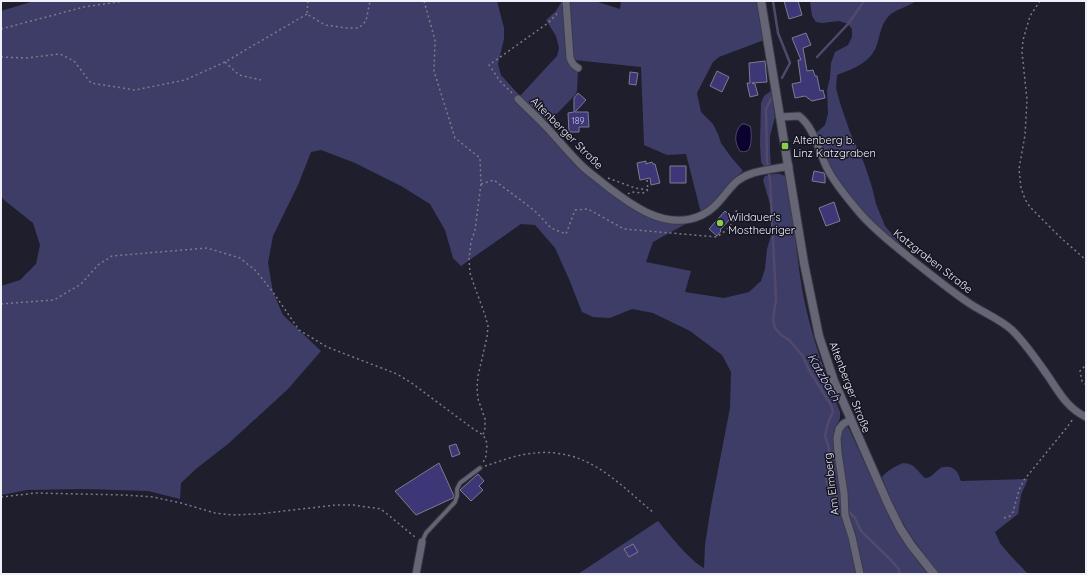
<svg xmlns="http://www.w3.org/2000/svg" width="1087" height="575" font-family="Quicksand,sans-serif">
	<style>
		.green { fill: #3e3d68 }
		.water { fill: #0c022f; stroke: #50496c }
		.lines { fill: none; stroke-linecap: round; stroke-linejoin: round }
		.stream { stroke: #50496c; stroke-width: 2.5 }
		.building { fill: #3d3777; stroke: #7c7c8e }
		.service-casing { stroke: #3b3b47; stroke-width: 5.5 }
		.minor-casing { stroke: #3b3b47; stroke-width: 9 }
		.tertiary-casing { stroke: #3b3b47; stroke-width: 10 }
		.path { stroke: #7b7c88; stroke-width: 1.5; stroke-dasharray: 2 3; stroke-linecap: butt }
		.service { stroke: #656576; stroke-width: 3.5 }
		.minor { stroke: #656576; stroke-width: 7 }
		.tertiary { stroke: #656576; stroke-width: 8 }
		.poi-dot { fill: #85cf4c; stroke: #151522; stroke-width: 1.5 }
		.labels { text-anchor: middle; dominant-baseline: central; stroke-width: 3; stroke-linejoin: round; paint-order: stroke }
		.number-label { font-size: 9px; fill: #c2c2d9 }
		.street-label { font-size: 11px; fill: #eff0fa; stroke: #151522 }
		.poi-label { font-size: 11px; fill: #eff0fa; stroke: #151522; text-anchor: start }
		.water-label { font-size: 12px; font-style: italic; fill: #d1d2fa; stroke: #151522 }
	</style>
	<rect width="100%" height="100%" fill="#1e1e2c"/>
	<!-- green -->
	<path class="green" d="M34 1H497L504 28V39L498 64 501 75 520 96 557 56 559 48 556 36 546 20 556 11 562 1H564L568 57 578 70 577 91 575 95 547 124 520 96 515 101 562 148 632 208 691 221 653 242 646 262 691 271 685 292 724 298 749 292 761 281 765 269 767 249 774 226 772 211 763 180 765 176C772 174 778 172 785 176 795 217 796 259 804 299 812 338 826 376 840 412V418L835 432V445L858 574H578L658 521C669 534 690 561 704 568L705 545 711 506 730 408 731 372 722 355 690 331 653 313 632 309 610 318 593 317 582 312 569 279 555 248 535 225 521 224 461 266 453 258 445 230 430 204 401 186 355 163 321 150 311 152 298 185 273 236 268 263 273 292 283 315 321 351 288 389 228 444 197 468 181 483 180 499 148 491 84 489 27 490 1 495V286L20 280 36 264 40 245 33 223 4 200 1 196V11Z
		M569 1H595L620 9 621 1H757L759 17 764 40 719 57 713 62 697 93 701 112 713 124 718 134 721 143 731 157 743 171 734 179 714 205 701 213 686 154 667 155 644 145 641 67 574 60 572 54Z
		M810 1H916C907 8 894 9 887 18 882 24 880 34 878 41 873 62 855 68 837 75L836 88 840 103 850 132 864 163 872 187 876 204 885 226 902 246C875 228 847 199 832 170 826 158 821 145 816 133L825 125 828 114 827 90 830 78 831 63 835 52 848 45 852 37V29L848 24 839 21 822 23 816 22 812 16Z
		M771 91 775 117 770 136V152L771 166 764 167 761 162 760 144 761 103 764 96Z
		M844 427H848L850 431 894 526 916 559 928 574H862L848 518 840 444 841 433Z
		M903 463C916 464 916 470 925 478 931 478 933 474 938 470 943 465 953 466 957 472 959 475 960 479 961 481L1028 479 1021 495 1018 514 995 532 1000 543 1009 554 1028 574H939C927 557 913 541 903 523 894 509 888 493 882 477 888 470 894 467 903 463Z"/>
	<!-- water -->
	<path class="water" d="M742 124H745L750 126C752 131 752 149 747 151 745 152 742 152 740 151 734 143 734 131 742 124Z"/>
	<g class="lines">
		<!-- stream -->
		<path class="stream" d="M773 1 778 33 790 63 782 78
			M817 57 848 24 864 1
			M771 99 766 109 767 161 770 180 776 299 773 320 775 328 781 335 789 340 802 355 809 370 831 405 833 412 828 423 825 436 829 448V458L826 478 828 486 836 495 839 502 842 506
			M846 509 855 518 861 531 891 560 898 568 900 574"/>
	</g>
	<!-- building -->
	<path class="building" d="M784 1H798L802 15 789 19Z
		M806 33 811 45 803 48 807 71 813 70 815 76H817L820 91 823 90 825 98 812 101 805 96 795 98 792 84 801 82 798 60H801L792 38Z
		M765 61 767 82 752 83 755 84 758 95 750 97 747 83H750L749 63Z
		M717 71 729 77 722 92 710 86Z
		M630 72 638 73 636 85 629 84Z
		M578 93 586 100 575 112H588L589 127H579V132H569L568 113 574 112V98Z
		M646 161V164L652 162 653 164H655L660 183 651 185 650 178 640 180 637 163Z
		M670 166H686V183H670Z
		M814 171 824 173 825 176V183L812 181Z
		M834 202 840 221 826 226 819 208Z
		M725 211 732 217 720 230 721 231 717 236 709 229Z
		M456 444 460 454 452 457 449 446Z
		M439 463 454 496 453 498 416 515 395 491Z
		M478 474 484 481 479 486 483 490 471 501 460 490Z
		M633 544 638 552 629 557 624 549Z"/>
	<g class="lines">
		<!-- service casing -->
		<g class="service-casing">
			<path id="service" d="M422 542 426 533 455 502 457 496V489L460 483 480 468"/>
		</g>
		<!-- minor casing -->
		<g class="minor-casing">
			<path id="minor" d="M566 1 570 58C572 63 573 65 578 68
				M518 99C528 109 540 120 550 131 560 142 570 154 581 165 588 172 596 177 604 184 631 205 666 232 702 215 717 208 724 194 735 183 749 170 771 170 789 166
				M781 117 799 116C814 127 819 152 827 168 835 184 848 199 859 212 874 230 893 244 911 259 929 273 947 288 966 301 981 312 999 318 1012 330 1026 344 1037 360 1048 376 1059 392 1067 408 1086 417
				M850 420 843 424 839 429 837 438 838 453 844 493 845 515 852 537 860 574
				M416 574 422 542"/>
		</g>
		<!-- tertiary casing -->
		<g class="tertiary-casing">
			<path id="tertiary" d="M761 1 804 263 819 336 834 381 888 504 900 528 911 545 934 574"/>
		</g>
		<!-- path -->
		<path class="path" d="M308 1 307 14 325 25 346 28H359L366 21 370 1
			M424 1 435 40 434 71 455 138 480 158 481 184 475 230 471 242 469 259 470 273 473 282 485 315 488 326 487 337 478 376 477 388 478 399 485 419V428L483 435
			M1040 1 1030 16 1023 40 1022 52 1027 100 1025 135 1019 169 1021 188 1025 199 1030 207 1061 238 1086 260
			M1 29 84 7 124 1
			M1 57 26 58 60 54 74 61 91 83 135 90 185 80 225 62 307 14
			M225 62 239 75 261 80
			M512 93 500 81 489 65 548 23 556 15 559 11
			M608 178 635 188 648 190
			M647 180 648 190
			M481 184 494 180 535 211 551 228 566 234 575 210 588 209 624 229 717 237C730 228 734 223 737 208
			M628 194 631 192 643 193 648 190
			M1 304 54 300 81 284 98 265 112 256 207 248 240 258 255 270 273 292 299 330 327 347 397 374 413 384 472 428 483 435 486 440 487 445 486 456 483 463
			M1086 385 1082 381 1080 371 1086 365
			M485 466C501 461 518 454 535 453 548 451 568 454 580 459 607 469 632 495 654 513
			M1 497 36 493 125 495 153 497 181 503 215 513 232 515 258 514 336 505H353L381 509 415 537
			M1004 518 1010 516 1013 512 1019 490 1024 480 1068 426 1073 419"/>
		<!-- service -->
		<use href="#service" class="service"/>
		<!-- minor -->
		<use href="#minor" class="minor"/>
		<!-- tertiary -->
		<use href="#tertiary" class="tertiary"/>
	</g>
	<!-- markers -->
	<g class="poi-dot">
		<rect x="781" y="142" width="8" height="8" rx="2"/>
		<circle cx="720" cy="223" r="4"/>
	</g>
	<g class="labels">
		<!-- number labels -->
		<g class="number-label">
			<text x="578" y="120">189</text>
		</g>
		<!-- street labels -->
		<g class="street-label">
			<text transform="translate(567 133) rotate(45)">Altenberger Straße</text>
			<text transform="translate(933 261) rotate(38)">Katzgraben Straße</text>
			<text transform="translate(850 387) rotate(69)">Altenberger Straße</text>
			<text transform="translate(831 484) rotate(-97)">Am Elmberg</text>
		</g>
		<!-- poi labels -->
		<g class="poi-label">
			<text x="793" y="140">Altenberg b.<tspan x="793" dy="13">Linz Katzgraben</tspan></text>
			<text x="728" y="217">Wildauer's<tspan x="728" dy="13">Mostheuriger</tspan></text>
		</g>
		<!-- water labels -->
		<g class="water-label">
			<text transform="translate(824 377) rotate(60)">Katzbach</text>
		</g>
	</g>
	<!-- border -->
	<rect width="1087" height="575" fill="none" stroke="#eff0fa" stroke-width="4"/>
</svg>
